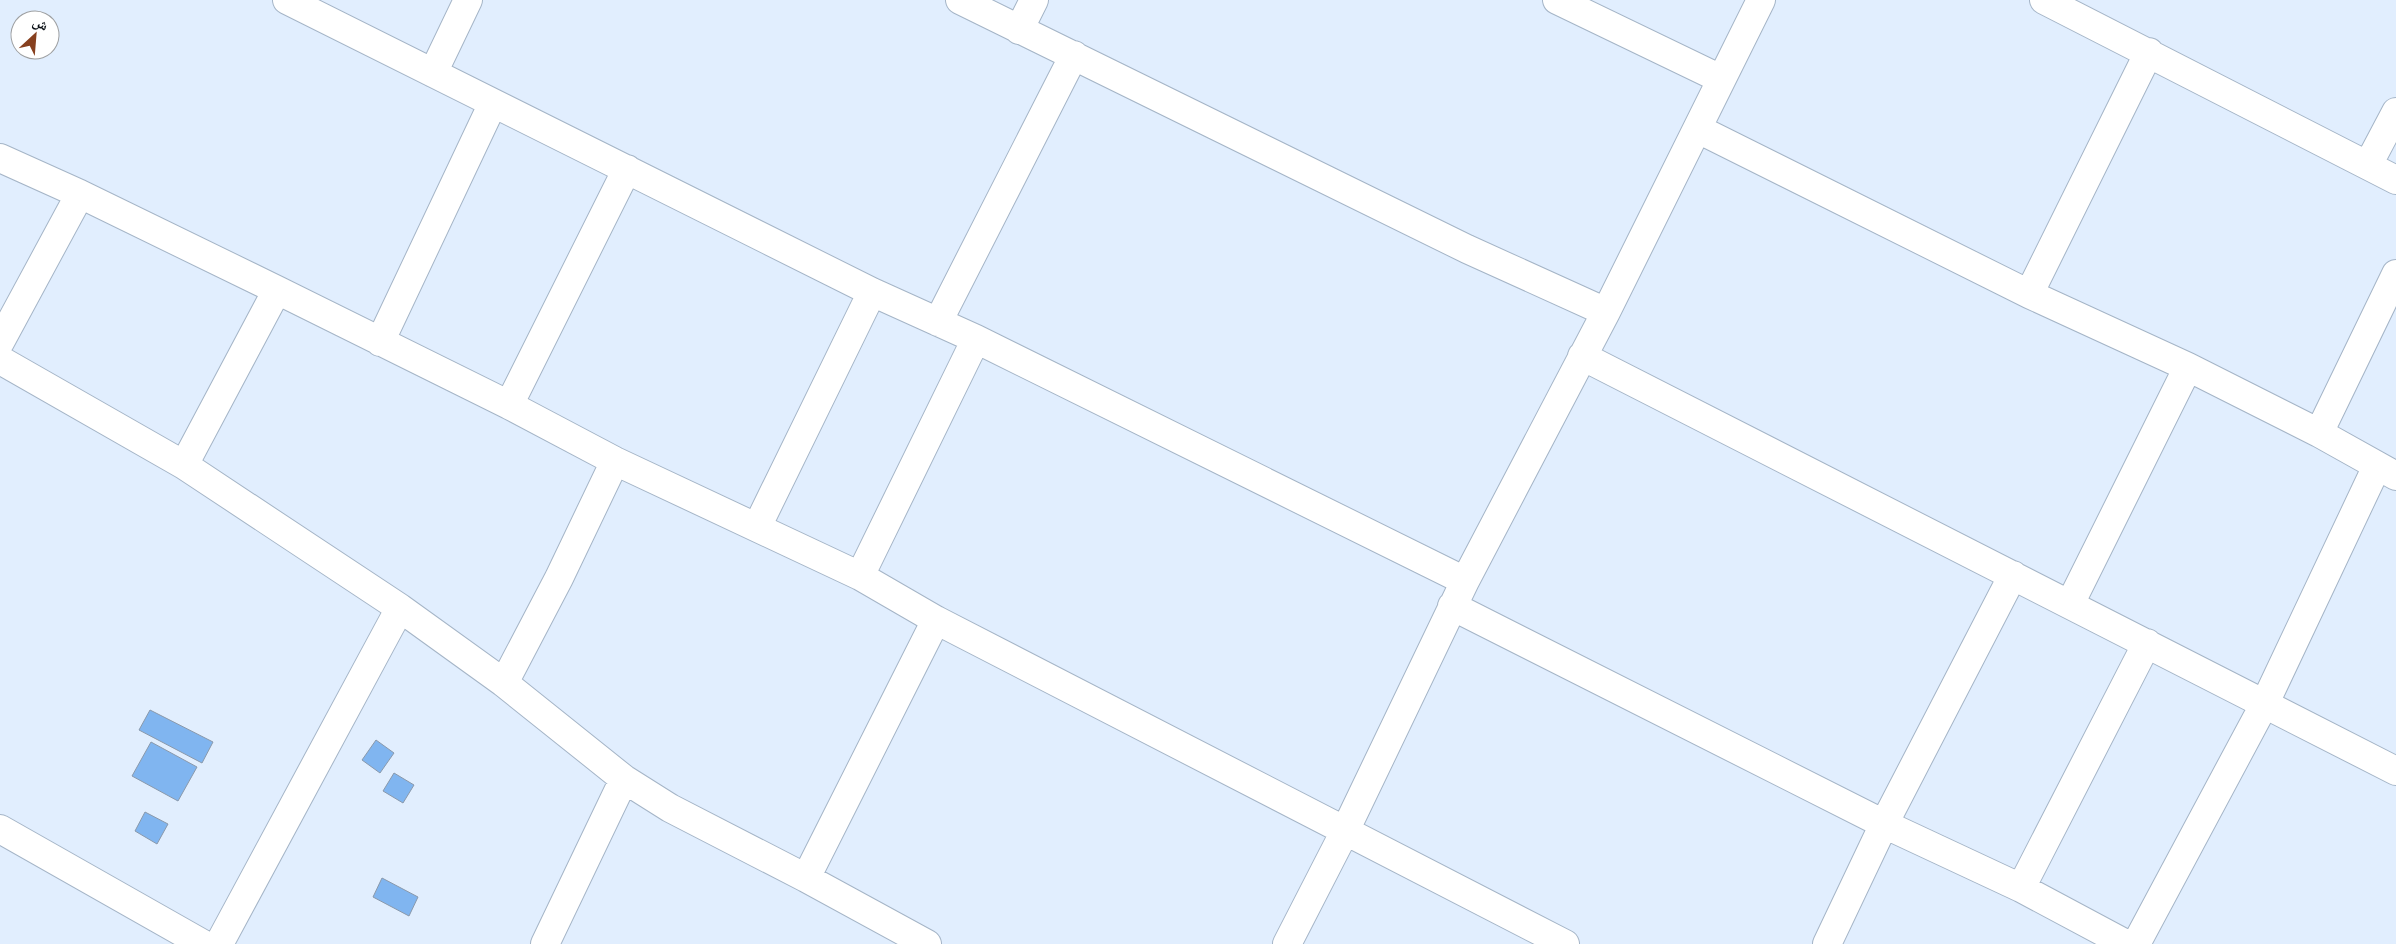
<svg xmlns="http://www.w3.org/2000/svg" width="2396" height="944" font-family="'IBM Plex Sans','Noto Naskh Arabic',sans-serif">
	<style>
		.building { fill: #80b5f0; stroke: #8a99ab }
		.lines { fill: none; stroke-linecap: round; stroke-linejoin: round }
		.minor-casing { stroke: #a5b5c7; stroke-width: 30 }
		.minor { stroke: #fff; stroke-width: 28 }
	</style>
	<rect width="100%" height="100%" fill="#e1eefe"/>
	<!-- building -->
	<path class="building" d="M150 710 213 742 202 763 139 730Z
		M376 740 394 753 380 773 362 760Z
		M151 742 197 767 178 801 132 776Z
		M394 773 414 785 403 803 383 791Z
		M145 812 168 824 157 844 135 831Z
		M382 878 418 897 409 916 373 897Z"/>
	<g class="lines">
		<!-- minor casing -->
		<g class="minor-casing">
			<path id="minor" d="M287 0 872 292 976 339 1465 581
				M960 0 1467 249 1606 312
				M1557 0 1721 79
				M2044 0 2396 180
				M1019 30 1034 0
				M433 73 468 0
				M1698 129 2029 294 2188 367 2319 433 2396 476
				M0 158 80 194 277 290 509 405 615 461 860 576 936 620 1565 944
				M2368 165 2396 112
				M2029 294 2149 52
				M938 322 1074 55
				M0 342 80 194
				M380 342 493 103
				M1582 356 2396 771
				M0 360 184 465 400 608 504 683 624 779 670 808 806 878 927 944
				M509 405 627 169
				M2319 433 2396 274
				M184 465 277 290
				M757 527 872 292
				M860 576 976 339
				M2070 604 2188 367
				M1452 606 1884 824 2021 888 2126 944
				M504 683 559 578 615 461
				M0 829 203 944
				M806 878 936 620
				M2021 888 2147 643
				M219 944 400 608
				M545 944 624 779
				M1287 944 1345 831 1465 581 1606 312 1761 0
				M1827 944 1884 824 2013 575
				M2136 944 2265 703 2377 466"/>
		</g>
		<!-- minor -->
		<use href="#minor" class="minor"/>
	</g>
	<!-- north arrow -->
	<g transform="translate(35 35) rotate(26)"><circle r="24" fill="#ffffff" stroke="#9d9fa1"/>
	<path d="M0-4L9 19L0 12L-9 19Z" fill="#87401f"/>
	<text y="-8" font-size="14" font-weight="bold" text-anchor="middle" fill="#0a0f15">ش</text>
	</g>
</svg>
